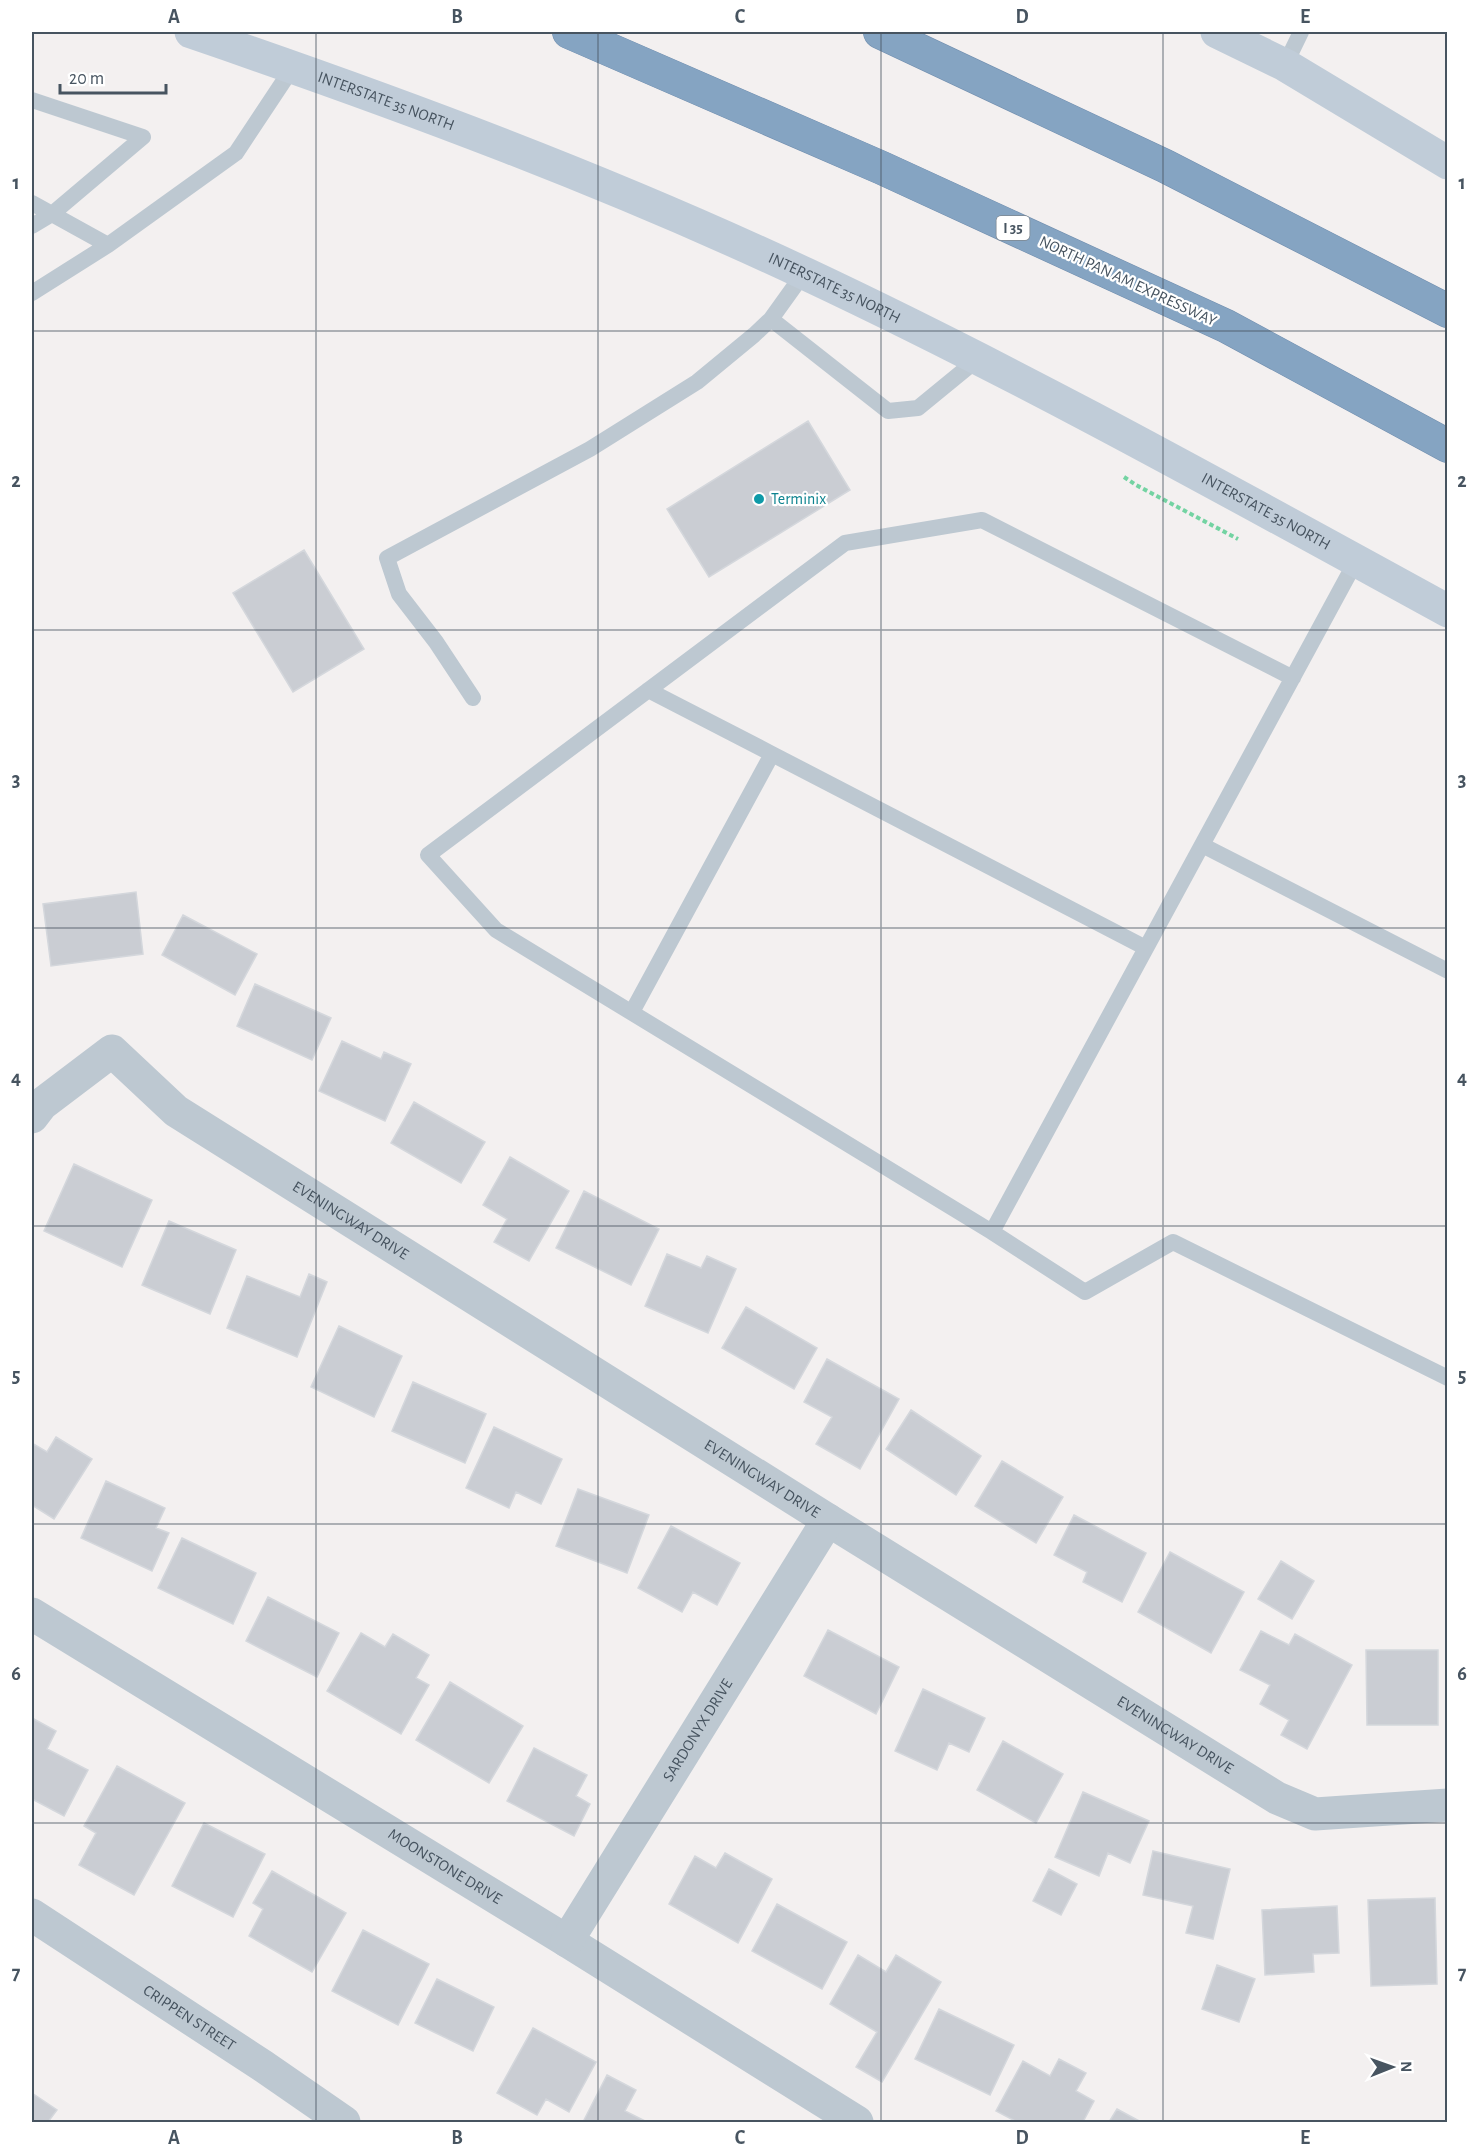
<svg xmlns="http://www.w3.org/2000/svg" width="1479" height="2154" font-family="'Alegreya Sans',sans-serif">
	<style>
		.building { fill: #cacdd3; stroke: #d4d7dc; stroke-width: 1.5 }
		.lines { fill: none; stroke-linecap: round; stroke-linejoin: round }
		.highway-casing { stroke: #718eae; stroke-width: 34 }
		.path { stroke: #73d3a2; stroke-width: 4; stroke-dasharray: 4.5 3; stroke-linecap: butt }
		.lane { stroke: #bdc8d1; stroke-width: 16 }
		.street { stroke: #bdc8d1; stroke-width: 33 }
		.secondary { stroke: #c0ccd8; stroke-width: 33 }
		.highway { stroke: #85a4c2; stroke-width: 33 }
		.grid { fill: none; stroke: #475460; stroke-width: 1.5; stroke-opacity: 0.55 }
		.culture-dot { fill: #0f9aa8; stroke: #fff; stroke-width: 2 }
		.labels { text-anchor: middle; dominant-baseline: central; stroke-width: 4.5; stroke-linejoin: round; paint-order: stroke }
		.shield { fill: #fff; stroke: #7e8790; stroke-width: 1.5 }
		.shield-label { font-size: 15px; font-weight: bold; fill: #475460 }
		.street-label { font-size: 16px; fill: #475460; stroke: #fff }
		.culture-label { font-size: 16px; fill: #0d838f; stroke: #fff; text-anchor: start }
		.neatline { fill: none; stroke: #475460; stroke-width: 2 }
		.grid-label { font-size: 20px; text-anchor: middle; font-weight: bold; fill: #475460 }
	</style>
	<rect width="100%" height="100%" fill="#f3f0f0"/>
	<!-- building -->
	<path class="building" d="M808 421 850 490 709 577 667 509Z
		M304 550 364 649 293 692 233 593Z
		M136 892 143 954 51 966 43 904Z
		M183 915 257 954 235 995 162 955Z
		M255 984 331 1018 312 1060 237 1026Z
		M342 1041 381 1059 384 1052 411 1064 385 1121 319 1091Z
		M414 1102 485 1142 461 1183 391 1143Z
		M510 1157 569 1191 529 1261 494 1242 507 1219 483 1205Z
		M74 1164 152 1200 122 1267 44 1231Z
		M584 1191 659 1229 631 1285 556 1248Z
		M169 1221 236 1250 210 1314 142 1285Z
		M667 1254 701 1268 707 1256 736 1269 708 1333 645 1306Z
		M309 1274 327 1282 297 1357 227 1328 247 1276 300 1297Z
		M746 1307 817 1348 794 1389 722 1348Z
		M339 1326 402 1356 374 1417 311 1387Z
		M827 1359 899 1399 860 1469 816 1444 832 1417 804 1402Z
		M413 1382 486 1414 465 1463 392 1431Z
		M911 1410 981 1456 956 1495 886 1449Z
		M494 1427 562 1459 541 1504 516 1492 509 1508 466 1488Z
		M56 1437 92 1459 54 1519 32 1505V1443L47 1452Z
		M1002 1461 1063 1497 1036 1543 975 1506Z
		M106 1481 165 1508 156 1528 169 1533 152 1571 81 1538Z
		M578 1489 649 1515 627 1573 556 1546Z
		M1074 1515 1146 1553 1122 1602 1083 1582 1087 1572 1054 1555Z
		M671 1526 740 1563 717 1605 693 1592 682 1612 638 1588Z
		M182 1538 256 1573 233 1624 158 1588Z
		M1170 1552 1244 1592 1211 1653 1138 1612Z
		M1281 1561 1314 1581 1292 1619 1258 1599Z
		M268 1597 339 1633 317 1677 246 1641Z
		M828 1630 899 1667 876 1714 804 1676Z
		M1261 1631 1289 1645 1295 1634 1352 1665 1307 1749 1281 1735 1289 1720 1260 1704 1270 1685 1240 1670Z
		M361 1633 385 1647 393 1634 429 1655 416 1678 429 1685 401 1734 327 1691Z
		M1366 1650H1438V1725H1367Z
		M450 1682 523 1726 489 1783 416 1740Z
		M923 1689 985 1718 969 1752 949 1743 937 1770 895 1751Z
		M32 1718 56 1731 47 1749 88 1770 64 1816 32 1799Z
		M1003 1741 1063 1774 1036 1823 977 1790Z
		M534 1748 587 1775 576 1796 590 1804 574 1836 507 1801Z
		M117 1766 185 1803 134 1895 79 1865 96 1833 84 1826Z
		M1083 1792 1149 1821 1130 1863 1108 1853 1099 1876 1055 1857Z
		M204 1823 265 1854 233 1917 172 1886Z
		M1153 1851 1230 1869 1213 1939 1186 1933 1193 1906 1143 1895Z
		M725 1853 772 1879 738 1943 669 1904 695 1856 716 1868Z
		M1049 1869 1077 1884 1061 1915 1033 1901Z
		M272 1871 346 1913 312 1972 249 1936 263 1909 253 1903Z
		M1435 1898 1437 1984 1371 1986 1368 1900Z
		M777 1904 847 1942 822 1989 752 1951Z
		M1337 1906 1339 1953 1313 1954 1314 1972 1265 1975 1262 1910Z
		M363 1930 429 1964 398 2025 332 1991Z
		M858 1955 886 1972 896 1955 941 1982 882 2082 856 2067 877 2032 830 2004Z
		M1217 1965 1255 1979 1239 2022 1202 2009Z
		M437 1979 494 2007 473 2051 415 2023Z
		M939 2009 1014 2045 990 2095 915 2059Z
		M533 2028 596 2062 569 2112 546 2099 537 2115 497 2093Z
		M1059 2059 1086 2073 1076 2091 1094 2101 1083 2122H1017L996 2111 1023 2061 1050 2076Z
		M607 2075 636 2090 625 2111 647 2122H583Z
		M32 2093 57 2110 48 2122H32Z
		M1117 2109 1141 2122H1109Z"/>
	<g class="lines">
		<!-- highway casing -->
		<g class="highway-casing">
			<path id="highway" d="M569 32 882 168 1226 326 1448 446
				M880 32 1165 166 1448 311"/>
		</g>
		<!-- path -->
		<path class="path" d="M1124 477 1136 485 1238 539"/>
		<!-- lane -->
		<path class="lane" d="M1285 65 1301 32
			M32 100 143 137 52 214 32 226
			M32 203 108 245
			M32 293 108 245 236 153 293 67
			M771 319 888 411 918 408 979 358
			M1356 561 992 1232 1085 1292 1173 1242 1448 1378
			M648 690 772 754
			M473 698 436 642 399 594 387 558 590 449 697 382 754 335 771 319 804 273
			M1202 845 1448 971
			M632 1012 772 754 1146 948
			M992 1232 496 930 428 855 845 543 982 520 1293 678"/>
		<!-- street -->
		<g class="street">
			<path id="s1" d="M32 1117 42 1104 112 1051 176 1111 828 1520 1277 1798 1315 1814 1448 1805"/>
			<path id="s2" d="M32 1614 567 1941 857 2122"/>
			<path id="s3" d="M32 1915 263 2066 344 2122"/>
			<path id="s4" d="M567 1941 828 1520"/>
		</g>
		<!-- secondary -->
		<g class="secondary">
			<path id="s5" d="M191 32C399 103 606 180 806 274 1025 377 1236 495 1448 611"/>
			<path d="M1217 32 1285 65 1448 163"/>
		</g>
		<!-- highway -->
		<use href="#highway" class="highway"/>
	</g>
	<!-- grid -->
	<path class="grid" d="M316 32V2122M598 32V2122M881 32V2122M1163 32V2122M32 331H1448M32 630H1448M32 928H1448M32 1226H1448M32 1524H1448M32 1823H1448"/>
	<!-- markers -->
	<circle class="culture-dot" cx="759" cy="499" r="6"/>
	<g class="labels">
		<!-- shield labels -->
		<rect class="shield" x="996.5" y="216" width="33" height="24" rx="4.5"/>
		<g class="shield-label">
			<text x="1013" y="228">I 35</text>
		</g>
		<!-- street labels -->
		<g class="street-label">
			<text stroke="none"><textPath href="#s5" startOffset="207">INTERSTATE 35 NORTH</textPath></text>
			<text transform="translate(1128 281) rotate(25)">NORTH PAN AM EXPRESSWAY</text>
			<text stroke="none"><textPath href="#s5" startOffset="693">INTERSTATE 35 NORTH</textPath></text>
			<text stroke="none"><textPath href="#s5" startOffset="1179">INTERSTATE 35 NORTH</textPath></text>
			<text stroke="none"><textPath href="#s1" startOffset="398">EVENINGWAY DRIVE</textPath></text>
			<text stroke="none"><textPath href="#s1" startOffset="884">EVENINGWAY DRIVE</textPath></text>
			<text stroke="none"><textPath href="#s4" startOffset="248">SARDONYX DRIVE</textPath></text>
			<text stroke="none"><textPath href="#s1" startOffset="1370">EVENINGWAY DRIVE</textPath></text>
			<text stroke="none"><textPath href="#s2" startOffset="484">MOONSTONE DRIVE</textPath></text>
			<text stroke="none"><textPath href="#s3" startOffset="188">CRIPPEN STREET</textPath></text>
		</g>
		<!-- culture labels -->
		<g class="culture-label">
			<text x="771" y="499">Terminix</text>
		</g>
	</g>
	<!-- border -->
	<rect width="1479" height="2154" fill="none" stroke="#ffffff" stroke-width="66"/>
	<!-- north arrow -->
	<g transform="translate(1392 2067) rotate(89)" stroke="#ffffff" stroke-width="4.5" paint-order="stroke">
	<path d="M0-4.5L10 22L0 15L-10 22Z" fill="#475460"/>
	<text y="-9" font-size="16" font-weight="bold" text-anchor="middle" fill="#475460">N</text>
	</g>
	<!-- scale -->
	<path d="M60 84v9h106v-9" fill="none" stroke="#475460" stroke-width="3"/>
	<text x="69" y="84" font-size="18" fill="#475460" stroke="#ffffff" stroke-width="4.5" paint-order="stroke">20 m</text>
	<rect x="33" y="33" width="1413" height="2088" class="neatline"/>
	<g class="grid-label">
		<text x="174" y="23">A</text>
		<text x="457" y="23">B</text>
		<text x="740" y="23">C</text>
		<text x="1022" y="23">D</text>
		<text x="1305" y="23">E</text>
		<text x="16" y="189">1</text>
		<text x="1462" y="189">1</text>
		<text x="16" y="487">2</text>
		<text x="1462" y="487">2</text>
		<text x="16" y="786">3</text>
		<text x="1462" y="786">3</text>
		<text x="16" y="1084">4</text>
		<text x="1462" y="1084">4</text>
		<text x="16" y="1382">5</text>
		<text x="1462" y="1382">5</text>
		<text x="16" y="1680">6</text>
		<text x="1462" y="1680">6</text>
		<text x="16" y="1979">7</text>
		<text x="1462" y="1979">7</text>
		<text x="174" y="2144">A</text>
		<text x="457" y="2144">B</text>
		<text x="740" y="2144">C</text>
		<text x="1022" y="2144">D</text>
		<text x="1305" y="2144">E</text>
	</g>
</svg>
